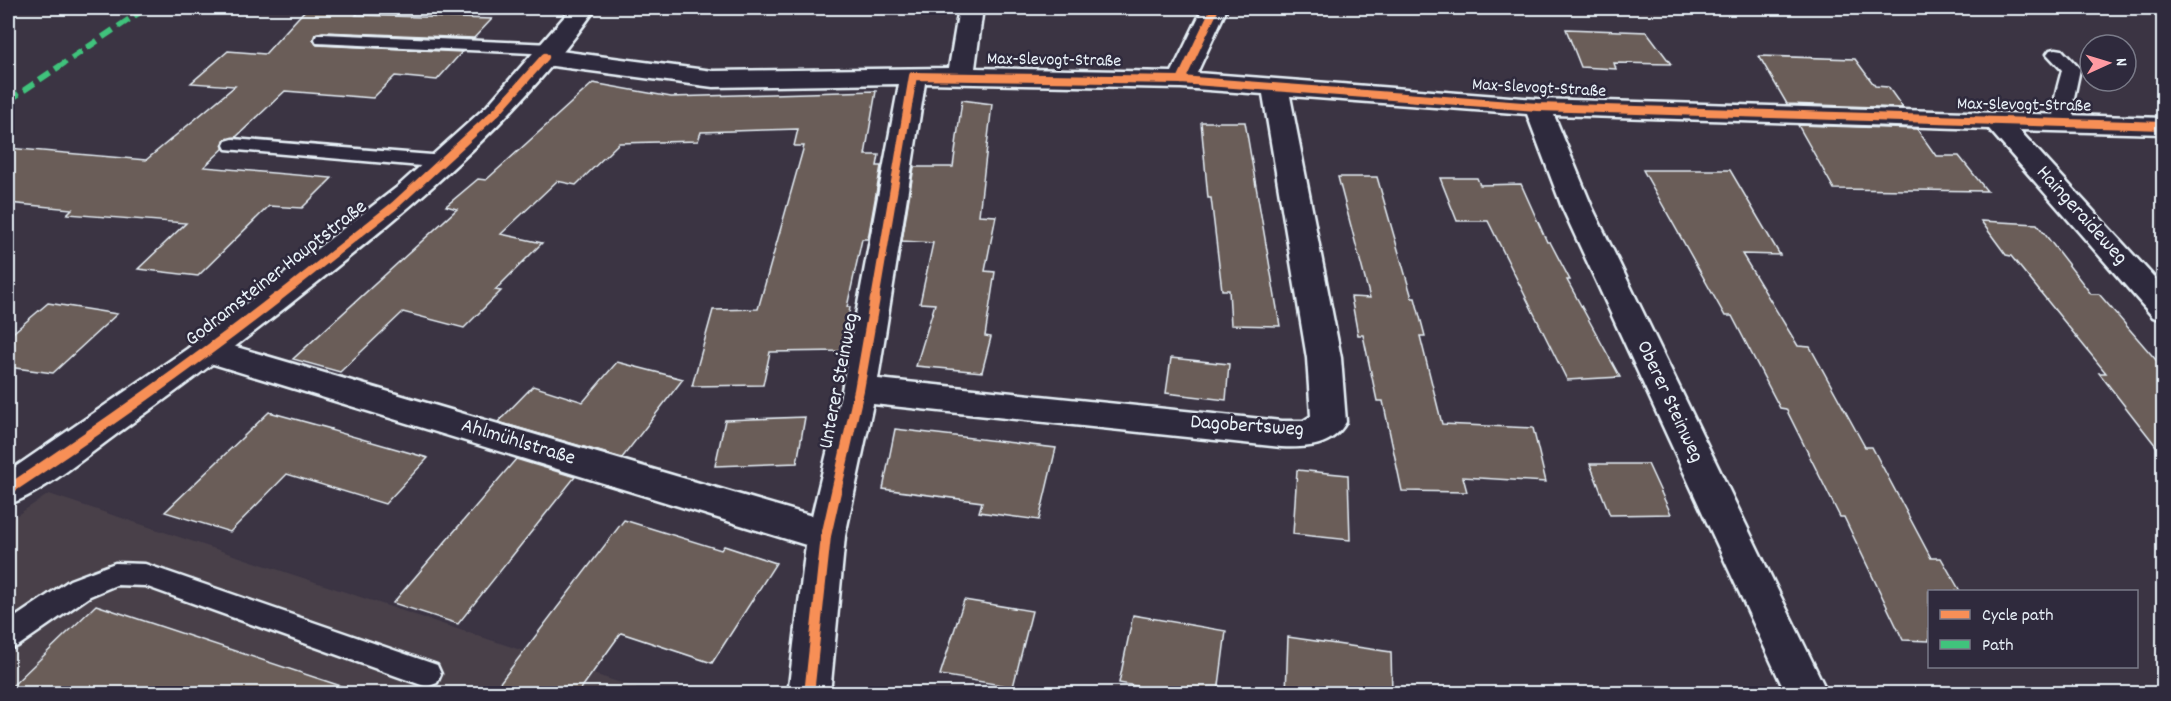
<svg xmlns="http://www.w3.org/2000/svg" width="2171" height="701" font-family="Dekko,sans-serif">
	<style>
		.built { fill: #49404a }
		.building { fill: #6a5d59; stroke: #e8f1f8; stroke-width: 1.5 }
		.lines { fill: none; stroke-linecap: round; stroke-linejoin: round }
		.service-casing { stroke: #e8f1f8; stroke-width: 5 }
		.minor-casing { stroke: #e8f1f8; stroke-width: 5 }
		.tertiary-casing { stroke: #e8f1f8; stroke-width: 5 }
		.service { fill: #2f2a3d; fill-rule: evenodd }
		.minor { fill: #2f2a3d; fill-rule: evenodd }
		.tertiary { fill: #2f2a3d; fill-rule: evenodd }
		.quiet { stroke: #40c37c; stroke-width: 6; stroke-dasharray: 13 6; stroke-linecap: butt }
		.cycleway-far1-casing { stroke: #2f2a3d; stroke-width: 10 }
		.cycleway-casing { stroke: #2f2a3d; stroke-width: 14 }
		.cycleway-far1 { stroke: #f78f57; stroke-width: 8 }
		.cycleway { stroke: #f78f57; stroke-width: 10 }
		.labels { text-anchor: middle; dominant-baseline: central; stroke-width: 5; stroke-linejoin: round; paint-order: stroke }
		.far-street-label { font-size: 18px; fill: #e8f1f8; stroke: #2f2a3d }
		.street-label { font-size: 21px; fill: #e8f1f8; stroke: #2f2a3d }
	</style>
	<rect width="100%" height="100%" fill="#3b3443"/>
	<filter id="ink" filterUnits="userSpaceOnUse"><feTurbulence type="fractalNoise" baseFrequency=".0167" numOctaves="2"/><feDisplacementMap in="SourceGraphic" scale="12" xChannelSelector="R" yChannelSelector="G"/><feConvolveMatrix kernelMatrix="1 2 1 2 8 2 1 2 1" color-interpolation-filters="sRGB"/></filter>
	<g filter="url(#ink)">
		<!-- built -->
		<path class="built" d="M49 494 651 693 8 694V521Z"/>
		<!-- building -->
		<path class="building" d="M307 8H362L356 15 492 19 474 38 323 32 315 34 313 40 317 45 462 52 437 80 395 76 373 98 285 91 236 137 224 140 223 149 204 167 332 178 302 208 269 206 198 276 138 269 186 223 67 214 72 209 8 203V148L146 160 235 86 191 83 228 51 265 54Z
			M1566 29 1647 32 1671 64 1614 63 1616 69 1581 67Z
			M1759 56 1855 59 1875 86 1888 87 1903 108 1787 104Z
			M593 83 671 97 876 91 865 155H879L877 166H881L868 239H862L847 307H850L843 351 770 352 763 385 692 386 713 310 758 309 804 146H794L798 129 701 132 698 141 619 143 576 185 557 181 501 234 542 243 495 290 501 291 464 328 403 312 340 372 293 359 457 209 446 206 478 179 486 180Z
			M962 100 992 104 979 215 996 216 985 271 995 272 985 336 991 337 982 372 916 366 935 304 920 303 933 243 902 241 914 167H953Z
			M1201 122H1245L1280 326 1231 325 1229 290H1222L1211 198H1208Z
			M1798 125 1917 129 1936 156H1959L1987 191 1834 189Z
			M1643 170H1730L1780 255 1742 254 1798 346 1810 347 1865 447H1872L1931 558H1941L1960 591H1929V641L1903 640 1844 517H1840L1786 409 1780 408 1732 316H1725Z
			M1338 177H1377L1412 298H1415L1425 336H1420L1442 424 1533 428 1546 482 1463 477 1467 492 1402 491 1383 401H1377L1363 335H1358L1351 297 1370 298Z
			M1440 178H1477L1480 185 1521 184 1547 242H1550L1570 280H1567L1620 377 1567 380 1488 221H1457Z
			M1981 221 2037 224 2091 294H2099L2163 368V455L2099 373H2106L2011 256 2006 255Z
			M48 303 117 314 53 373 8 367V337Z
			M1171 358 1229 364 1226 400 1166 393Z
			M617 362 683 379 622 458 498 422 533 386 583 402Z
			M269 412 331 429 330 430 428 458 385 504 287 474 230 532 165 512Z
			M805 417 797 463 715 466 725 420Z
			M895 429 1056 448 1039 520 979 512 982 502 883 489Z
			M516 459 575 477 458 624 393 603Z
			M1590 464H1648L1671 514 1610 515Z
			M1297 470 1348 475 1350 540 1293 534Z
			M624 520 721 550 724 546 776 563 712 663 621 633 578 693H492Z
			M964 600 1032 611 1013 687 940 675Z
			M96 605 344 687 343 693H8V690Z
			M1133 615 1226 631 1218 693H1174L1119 683Z
			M1288 637 1391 652 1392 693H1286Z"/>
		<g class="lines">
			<!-- service casing -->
			<g class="service-casing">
				<path id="service" d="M323 34 552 44 558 45 560 49 558 53 552 54 317 43 315 39 317 35Z
					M2056 49 2062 50 2080 69 2072 107 2074 124 2071 128H2059C2048 112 2058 87 2062 70L2047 54 2050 50Z
					M233 139 444 156 451 158 454 162 451 166 444 168 226 149 224 145 226 141Z
					M115 563 145 564 437 665 441 674 437 683 427 687 145 586 116 585 90 596 18 646 8 649V622L70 580Z"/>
			</g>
			<!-- minor casing -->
			<g class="minor-casing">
				<path id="minor" d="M959 8H983L975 68 1172 72 1203 8H1227L1197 73 1537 99 2164 118V134L2019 130 2164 288V320L2153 317 1989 129 1554 115 1592 207 1828 694H1786L1562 207 1527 114 1290 96 1341 358 1346 422C1332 447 1307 448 1281 447L873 404 845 536 830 694H788L806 545 197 359 192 351 197 343 209 339 812 516 842 390 899 84 713 87 545 65 536 62 532 57 536 52 545 49 713 71 949 68ZM925 83 1181 88 1263 94 1307 358 1311 416 1303 421H1281L878 379Z"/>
			</g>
			<!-- tertiary casing -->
			<g class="tertiary-casing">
				<path id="tertiary" d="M572 8H596C525 110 430 192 334 269 265 324 196 378 125 428 97 448 38 497 8 504V472L187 349 396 188 487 106Z"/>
			</g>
			<!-- service -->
			<use href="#service" class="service"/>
			<!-- minor -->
			<use href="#minor" class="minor"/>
			<!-- tertiary -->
			<use href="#tertiary" class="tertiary"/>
			<!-- quiet -->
			<path class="quiet" d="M8 101 146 8"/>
			<!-- cycleway-far1 casing -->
			<g class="cycleway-far1-casing">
				<path id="cycleway-far1" d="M1181 80 1215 8
					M275 300 394 206 497 111 545 57
					M875 300 913 76 1181 80 1537 107 2164 126"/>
			</g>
			<!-- cycleway casing -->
			<g class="cycleway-casing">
				<path id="cycleway" d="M8 490C100 429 190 366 277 298
					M809 694 826 536 859 390 875 298"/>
			</g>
			<!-- cycleway-far1 -->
			<use href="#cycleway-far1" class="cycleway-far1"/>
			<!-- cycleway -->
			<use href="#cycleway" class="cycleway"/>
		</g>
	</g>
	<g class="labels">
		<!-- far-street labels -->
		<g class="far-street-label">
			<text transform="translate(1054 61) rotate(1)">Max-Slevogt-Straße</text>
			<text transform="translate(1539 89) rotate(3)">Max-Slevogt-Straße</text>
			<text transform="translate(2024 106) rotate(1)">Max-Slevogt-Straße</text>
		</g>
		<!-- street labels -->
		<g class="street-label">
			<text transform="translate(2081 216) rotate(48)">Haingeraideweg</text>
			<text transform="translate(277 274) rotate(-38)">Godramsteiner Hauptstraße</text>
			<text transform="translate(840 381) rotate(-79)">Unterer Steinweg</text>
			<text transform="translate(1669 402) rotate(65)">Oberer Steinweg</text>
			<text transform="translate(1247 427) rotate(4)">Dagobertsweg</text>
			<text transform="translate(518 443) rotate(17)">Ahlmühlstraße</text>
		</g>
	</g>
	<!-- margin -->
	<rect width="2171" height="701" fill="none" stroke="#2f2a3d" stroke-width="30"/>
	<rect x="15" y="15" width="2141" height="671" fill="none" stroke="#e8f1f8" stroke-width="2" filter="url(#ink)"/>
	<!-- legend -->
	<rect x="1928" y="590" width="210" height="78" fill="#2f2a3d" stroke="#797a88" stroke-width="1.5"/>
	<rect x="1940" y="610" width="30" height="9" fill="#f78f57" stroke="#797a88" stroke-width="1.5"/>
	<text x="1982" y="620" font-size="18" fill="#e8f1f8">Cycle path</text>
	<rect x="1940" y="640" width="30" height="9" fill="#40c37c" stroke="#797a88" stroke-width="1.5"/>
	<text x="1982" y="650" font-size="18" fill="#e8f1f8">Path</text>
	<!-- north arrow -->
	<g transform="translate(2108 63) rotate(86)"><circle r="28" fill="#2f2a3d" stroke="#797a88" stroke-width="1.5"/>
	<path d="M0-4.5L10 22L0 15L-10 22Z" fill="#ff9aa2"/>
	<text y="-9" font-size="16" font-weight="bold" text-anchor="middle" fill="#e8f1f8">N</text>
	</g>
</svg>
